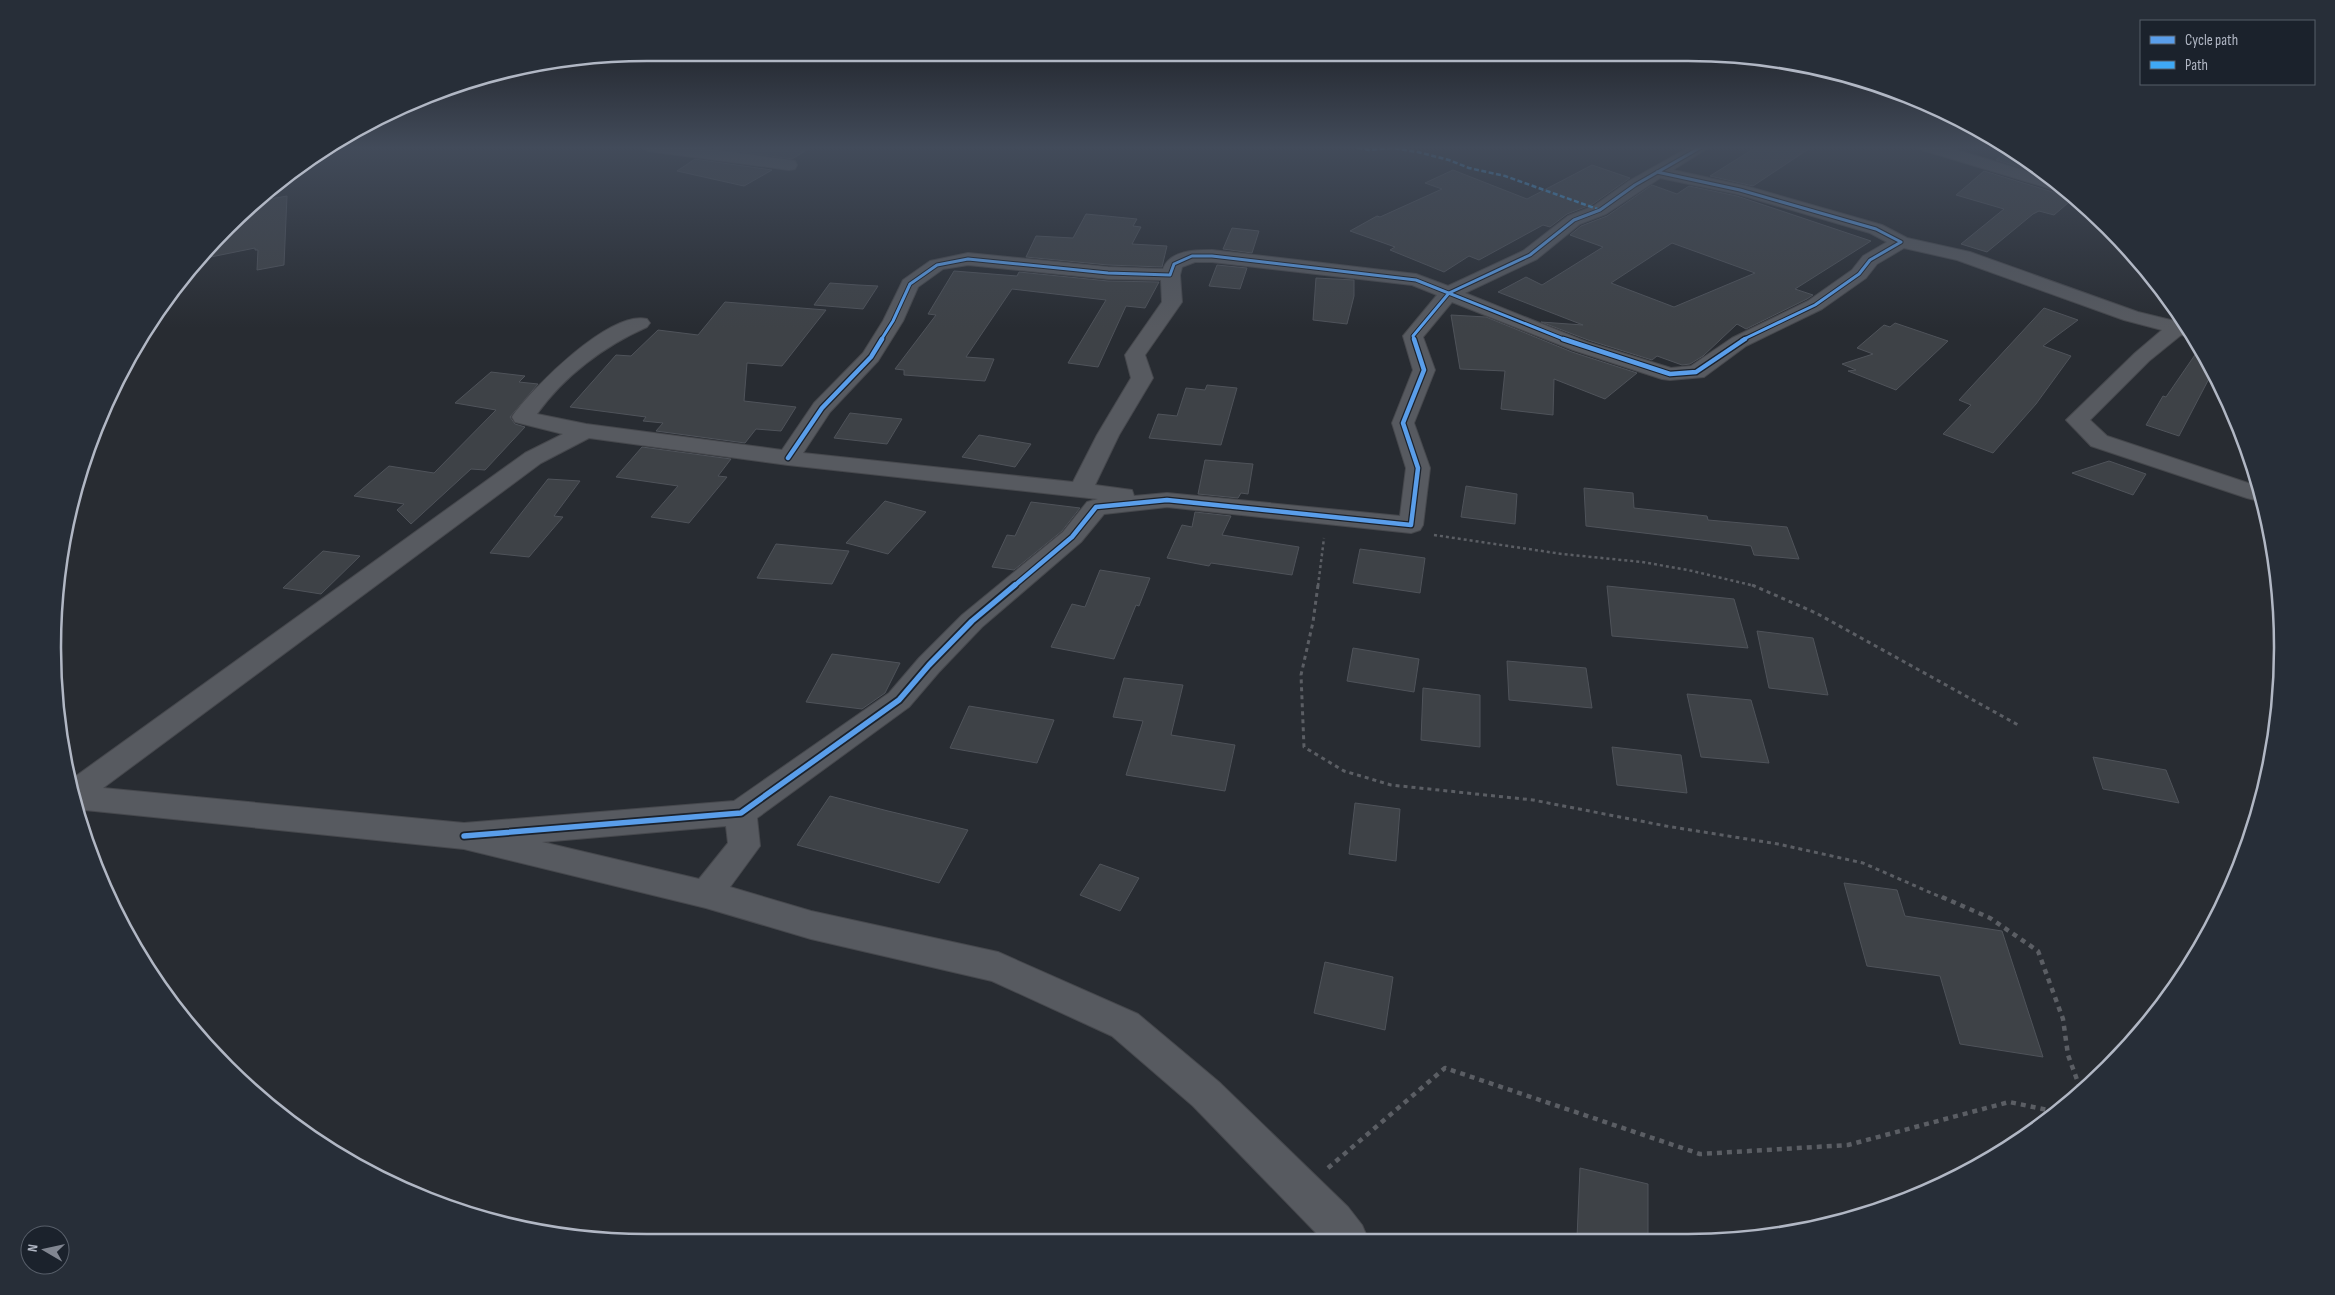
<svg xmlns="http://www.w3.org/2000/svg" width="2335" height="1295" font-family="'Sofia Sans Condensed',sans-serif">
	<style>
		.building { fill: #3e4247; stroke: #4f535a; fill-rule: evenodd }
		.lines { fill: none; stroke-linecap: round; stroke-linejoin: round }
		.street-casing { stroke: #46484d; stroke-width: 2 }
		.path-far2 { stroke: #5b5e64; stroke-width: 2.5; stroke-dasharray: 3 3; stroke-linecap: butt }
		.path-far1 { stroke: #5b5e64; stroke-width: 3; stroke-dasharray: 4 4; stroke-linecap: butt }
		.path { stroke: #5b5e64; stroke-width: 4.5; stroke-dasharray: 5 5; stroke-linecap: butt }
		.street { fill: #575a60; fill-rule: evenodd }
		.quiet { stroke: #3fa9f5; stroke-width: 2.5; stroke-dasharray: 5 2.5; stroke-linecap: butt }
		.cycleway-far2-casing { stroke: #1b222c; stroke-width: 5 }
		.cycleway-far1-casing { stroke: #1b222c; stroke-width: 7 }
		.cycleway-casing { stroke: #1b222c; stroke-width: 9 }
		.cycleway-far2 { stroke: #5a9eea; stroke-width: 3 }
		.cycleway-far1 { stroke: #5a9eea; stroke-width: 4.5 }
		.cycleway { stroke: #5a9eea; stroke-width: 5.5 }
		.rim { fill: none; stroke: #b1b7c4; stroke-width: 2.5 }
	</style>
	<rect width="100%" height="100%" fill="#282c32"/>
	<!-- building -->
	<path class="building" d="M715 146H813L792 159 713 148Z
		M1758 146H1813L1753 186 1710 176Z
		M2008 149 2034 167 2043 174 1996 160Z
		M695 159 772 170 744 186 677 171Z
		M1592 165 1630 178 1593 204 1567 214 1550 227 1543 225 1479 260 1469 256 1444 272 1390 250 1395 247 1350 231 1377 216 1380 217 1442 189 1425 183 1453 170 1527 199Z
		M1984 171 2053 192 2067 191 2075 197 2054 215 2039 211 2033 214 1987 252 1961 244 2004 209 1956 195Z
		M1652 185 1677 194 1689 186 1737 196 1871 241 1795 289 1813 295 1807 299 1746 329 1737 324 1703 356 1690 364 1682 365 1657 356 1652 360 1588 340 1541 322 1583 325 1498 292 1526 277 1542 285 1603 247 1570 235 1581 226 1607 216ZM1672 243 1755 273 1674 307 1611 283Z
		M287 196 284 265 257 270 258 250H255V248L196 260 258 201Z
		M1086 214 1137 219 1133 226 1141 227 1132 244 1167 246 1162 267 1108 265 1026 257 1036 236 1073 238Z
		M1232 228 1259 231 1252 253 1223 249Z
		M1217 265 1247 268 1240 289 1209 286Z
		M954 271 1017 276 1019 272 1108 281 1159 282 1145 308 1126 306 1098 367 1068 363 1106 300 1012 289 966 357 994 359 985 381 904 375V370L895 369 936 315 928 314Z
		M1316 278 1354 280V296L1347 324 1313 320Z
		M830 283 858 285 878 286 863 309 814 305Z
		M725 302 826 310 782 366 747 363 744 401 796 407 781 431 756 429 745 443 656 431 663 423 643 421 646 417 570 407 616 355 631 356 658 330 698 335Z
		M2044 308 2078 320 2043 346 2071 356 2036 404 1993 453 1943 434 1971 405 1959 400Z
		M1451 315 1486 317 1572 352 1637 373 1605 399 1554 379 1553 415 1501 409 1505 371 1460 369Z
		M1895 323 1948 341 1896 390 1848 371 1856 370 1842 364 1873 354 1857 348 1884 325 1890 327Z
		M2199 349 2213 371 2179 436 2146 425 2163 396 2166 397Z
		M491 372 525 376 519 382 538 384 510 417 515 424 525 427 485 470 471 469 411 524 397 510 404 504 354 496 389 466 434 473 496 410 455 403Z
		M1207 385 1237 388 1221 445 1149 438 1158 414 1177 416 1186 388 1205 390Z
		M850 413 902 419 887 444 834 438Z
		M979 435 1031 444 1015 467 962 457Z
		M642 447 731 459 718 476 727 477 689 523 651 517 678 486 616 477Z
		M1205 460 1253 464 1248 494 1241 493 1238 498 1198 494Z
		M2109 461 2146 474 2133 495 2072 473Z
		M548 479 580 481 554 516 563 517 529 557 490 553Z
		M1466 486 1517 494 1515 524 1461 517Z
		M1584 488 1633 493 1634 508 1707 516 1708 520 1787 527 1799 559 1754 555 1751 546 1586 526Z
		M885 501 926 512 888 554 846 543Z
		M1031 502 1080 508 1062 531 1014 570 992 567 1007 535 1015 536Z
		M1195 512 1231 516 1222 535 1299 547 1292 575 1211 563 1209 566 1167 558 1182 525 1192 527Z
		M776 544 849 551 832 584 757 578Z
		M1360 549 1425 558 1420 593 1353 583Z
		M323 551 360 556 321 594 283 588Z
		M1100 570 1150 578 1139 606 1136 605 1114 659 1051 647 1072 604 1085 607Z
		M1607 586 1734 599 1748 648 1612 636Z
		M1757 631 1813 638 1828 695 1769 688Z
		M1353 648 1419 659 1414 692 1347 681Z
		M832 654 900 663 885 693 862 709 806 702Z
		M1507 661 1586 668 1592 708 1509 700Z
		M1124 678 1183 685 1171 735 1235 745 1225 791 1126 775 1143 721 1113 717Z
		M1423 688 1480 695V747L1421 740Z
		M1687 694 1751 700 1769 763 1701 757Z
		M969 706 1054 720 1037 763 950 748Z
		M1612 747 1681 755 1687 793 1617 785Z
		M2093 757 2166 770 2179 803 2103 789Z
		M830 796 888 811 968 830 939 883 797 845Z
		M1355 803 1400 809 1396 861 1349 854Z
		M1100 864 1139 878 1120 911 1080 895Z
		M1844 883 1897 890 1905 916 2002 931 2043 1057 1960 1044 1940 976 1867 966Z
		M1325 962 1393 977 1385 1030 1314 1013Z
		M1580 1168 1648 1184V1238H1577Z"/>
	<g class="lines">
		<!-- street casing -->
		<g class="street-casing">
			<path id="street" d="M640 146H687L789 160 795 161 797 165 795 169 789 170 648 151Z
				M1691 146H1711L1673 170 1746 186 1882 225 1907 238 1970 252 2138 312 2183 323 2191 336 2181 335 2149 361 2090 420 2107 436 2260 487 2263 498 2255 500 2247 498 2091 446 2066 420 2135 353 2162 330 2124 320 1957 260 1904 248 1877 264 1866 278 1822 309 1746 346 1704 377 1670 380 1662 379 1573 350 1452 302 1423 337 1435 370 1414 423 1430 468 1423 525 1420 530 1411 533 1167 507 1104 514 1081 542 982 627 939 672 909 707 757 818 760 846 730 887 811 911 998 952 1138 1014 1219 1082 1348 1207 1362 1225 1368 1239H1322L1193 1106 1112 1036 992 981 811 939 706 908 464 849 75 809 69 781 525 453 563 434 515 422 512 417C532 388 610 310 647 319L650 323 647 327C604 346 564 376 537 414L586 424 782 450 814 403 863 353 883 321 903 280 930 261 968 253 1108 267 1163 269C1170 250 1195 250 1212 250L1416 274 1448 286 1523 251 1568 216 1594 206 1629 181ZM1660 178 1737 194 1870 233 1887 242 1863 256 1852 270 1808 301 1732 338 1691 366 1671 368 1587 342 1465 293 1537 259 1580 224 1606 214ZM1195 262H1212L1412 285 1437 295 1403 336 1413 370 1392 423 1406 468 1400 516 1167 493 1134 496 1132 490 1095 485 1119 435 1153 378 1145 355 1182 302 1180 275 1182 267ZM968 265 1108 279 1161 280 1162 302 1125 355 1131 378 1097 435 1073 482 803 453 830 412 878 361 903 321 918 287 943 269ZM589 438 788 465 1098 499 1087 502 1063 532 962 615 919 658 889 693 734 801 464 823 103 788 541 463ZM726 826 728 843 699 879 542 842Z
				M1917 146H1943L2047 177 2065 190H2054L1919 149Z"/>
		</g>
		<!-- path-far2 -->
		<path class="path-far2" d="M1434 535 1562 554 1642 562 1688 570 1755 586
			M1318 586 1324 538"/>
		<!-- path-far1 -->
		<path class="path-far1" d="M1318 585 1313 622 1301 675 1304 747 1344 771 1391 785 1533 800 1666 826 1778 844 1863 863 1945 899
			M1752 585 1816 613 2020 726"/>
		<!-- path -->
		<path class="path" d="M1942 897 1990 918 2038 951 2063 1019 2068 1055 2080 1088
			M1328 1168 1445 1068 1700 1154 1848 1145 2009 1102 2053 1111"/>
		<!-- street -->
		<use href="#street" class="street"/>
		<!-- quiet -->
		<path class="quiet" d="M1350 146 1369 150 1392 148 1418 152 1449 160 1469 168 1505 176 1600 210"/>
		<!-- cycleway-far2 casing -->
		<g class="cycleway-far2-casing">
			<path id="cycleway-far2" d="M1657 172 1740 190 1876 229 1901 242 1870 260 1859 274 1815 305 1742 340
				M881 340 893 321 910 284 937 265 968 259 1108 273 1170 275 1174 264 1192 256H1212L1416 280 1566 340
				M1414 340 1413 336 1449 293 1530 255 1574 220 1600 210 1635 185 1703 146"/>
		</g>
		<!-- cycleway-far1 casing -->
		<g class="cycleway-far1-casing">
			<path id="cycleway-far1" d="M1563 339 1670 374 1696 372 1745 339
				M788 458 822 408 871 357 882 339
				M1014 586 1072 537 1096 507 1167 500 1411 525 1418 468 1403 423 1424 370 1414 339"/>
		</g>
		<!-- cycleway casing -->
		<g class="cycleway-casing">
			<path id="cycleway" d="M464 836 741 813 899 700 929 665 972 621 1015 585"/>
		</g>
		<!-- cycleway-far2 -->
		<use href="#cycleway-far2" class="cycleway-far2"/>
		<!-- cycleway-far1 -->
		<use href="#cycleway-far1" class="cycleway-far1"/>
		<!-- cycleway -->
		<use href="#cycleway" class="cycleway"/>
	</g>
	<!-- sky -->
	<linearGradient id="sky" x2="0" y2="1"><stop stop-color="#16181c"/><stop offset="0.45" stop-color="#424b5a"/><stop offset="1" stop-color="#424b5a" stop-opacity="0"/></linearGradient>
	<rect width="2335" height="328" fill="url(#sky)"/>
	<!-- crop -->
	<path d="M0 0H2335V1295H0ZM647 61H1688A586 586 0 0 1 2274 647V648A586 586 0 0 1 1688 1234H647A586 586 0 0 1 61 648V647A586 586 0 0 1 647 61Z" fill="#272e38" fill-rule="evenodd"/>
	<path class="rim" d="M647 61H1688A586 586 0 0 1 2274 647V648A586 586 0 0 1 1688 1234H647A586 586 0 0 1 61 648V647A586 586 0 0 1 647 61Z"/>
	<!-- legend -->
	<rect x="2140" y="20" width="175" height="65" fill="#1b222c" stroke="#575e69"/>
	<rect x="2150" y="36" width="25" height="8" fill="#5a9eea" stroke="#575e69"/>
	<text x="2185" y="45" font-size="15" fill="#b1b7c4">Cycle path</text>
	<rect x="2150" y="61" width="25" height="8" fill="#3fa9f5" stroke="#575e69"/>
	<text x="2185" y="70" font-size="15" fill="#b1b7c4">Path</text>
	<!-- north arrow -->
	<g transform="translate(45 1250) rotate(279)"><circle r="24" fill="#1b222c" stroke="#575e69"/>
	<path d="M0-4L9 19L0 12L-9 19Z" fill="#818691"/>
	<text y="-8" font-size="14" font-weight="bold" text-anchor="middle" fill="#b1b7c4">N</text>
	</g>
</svg>
